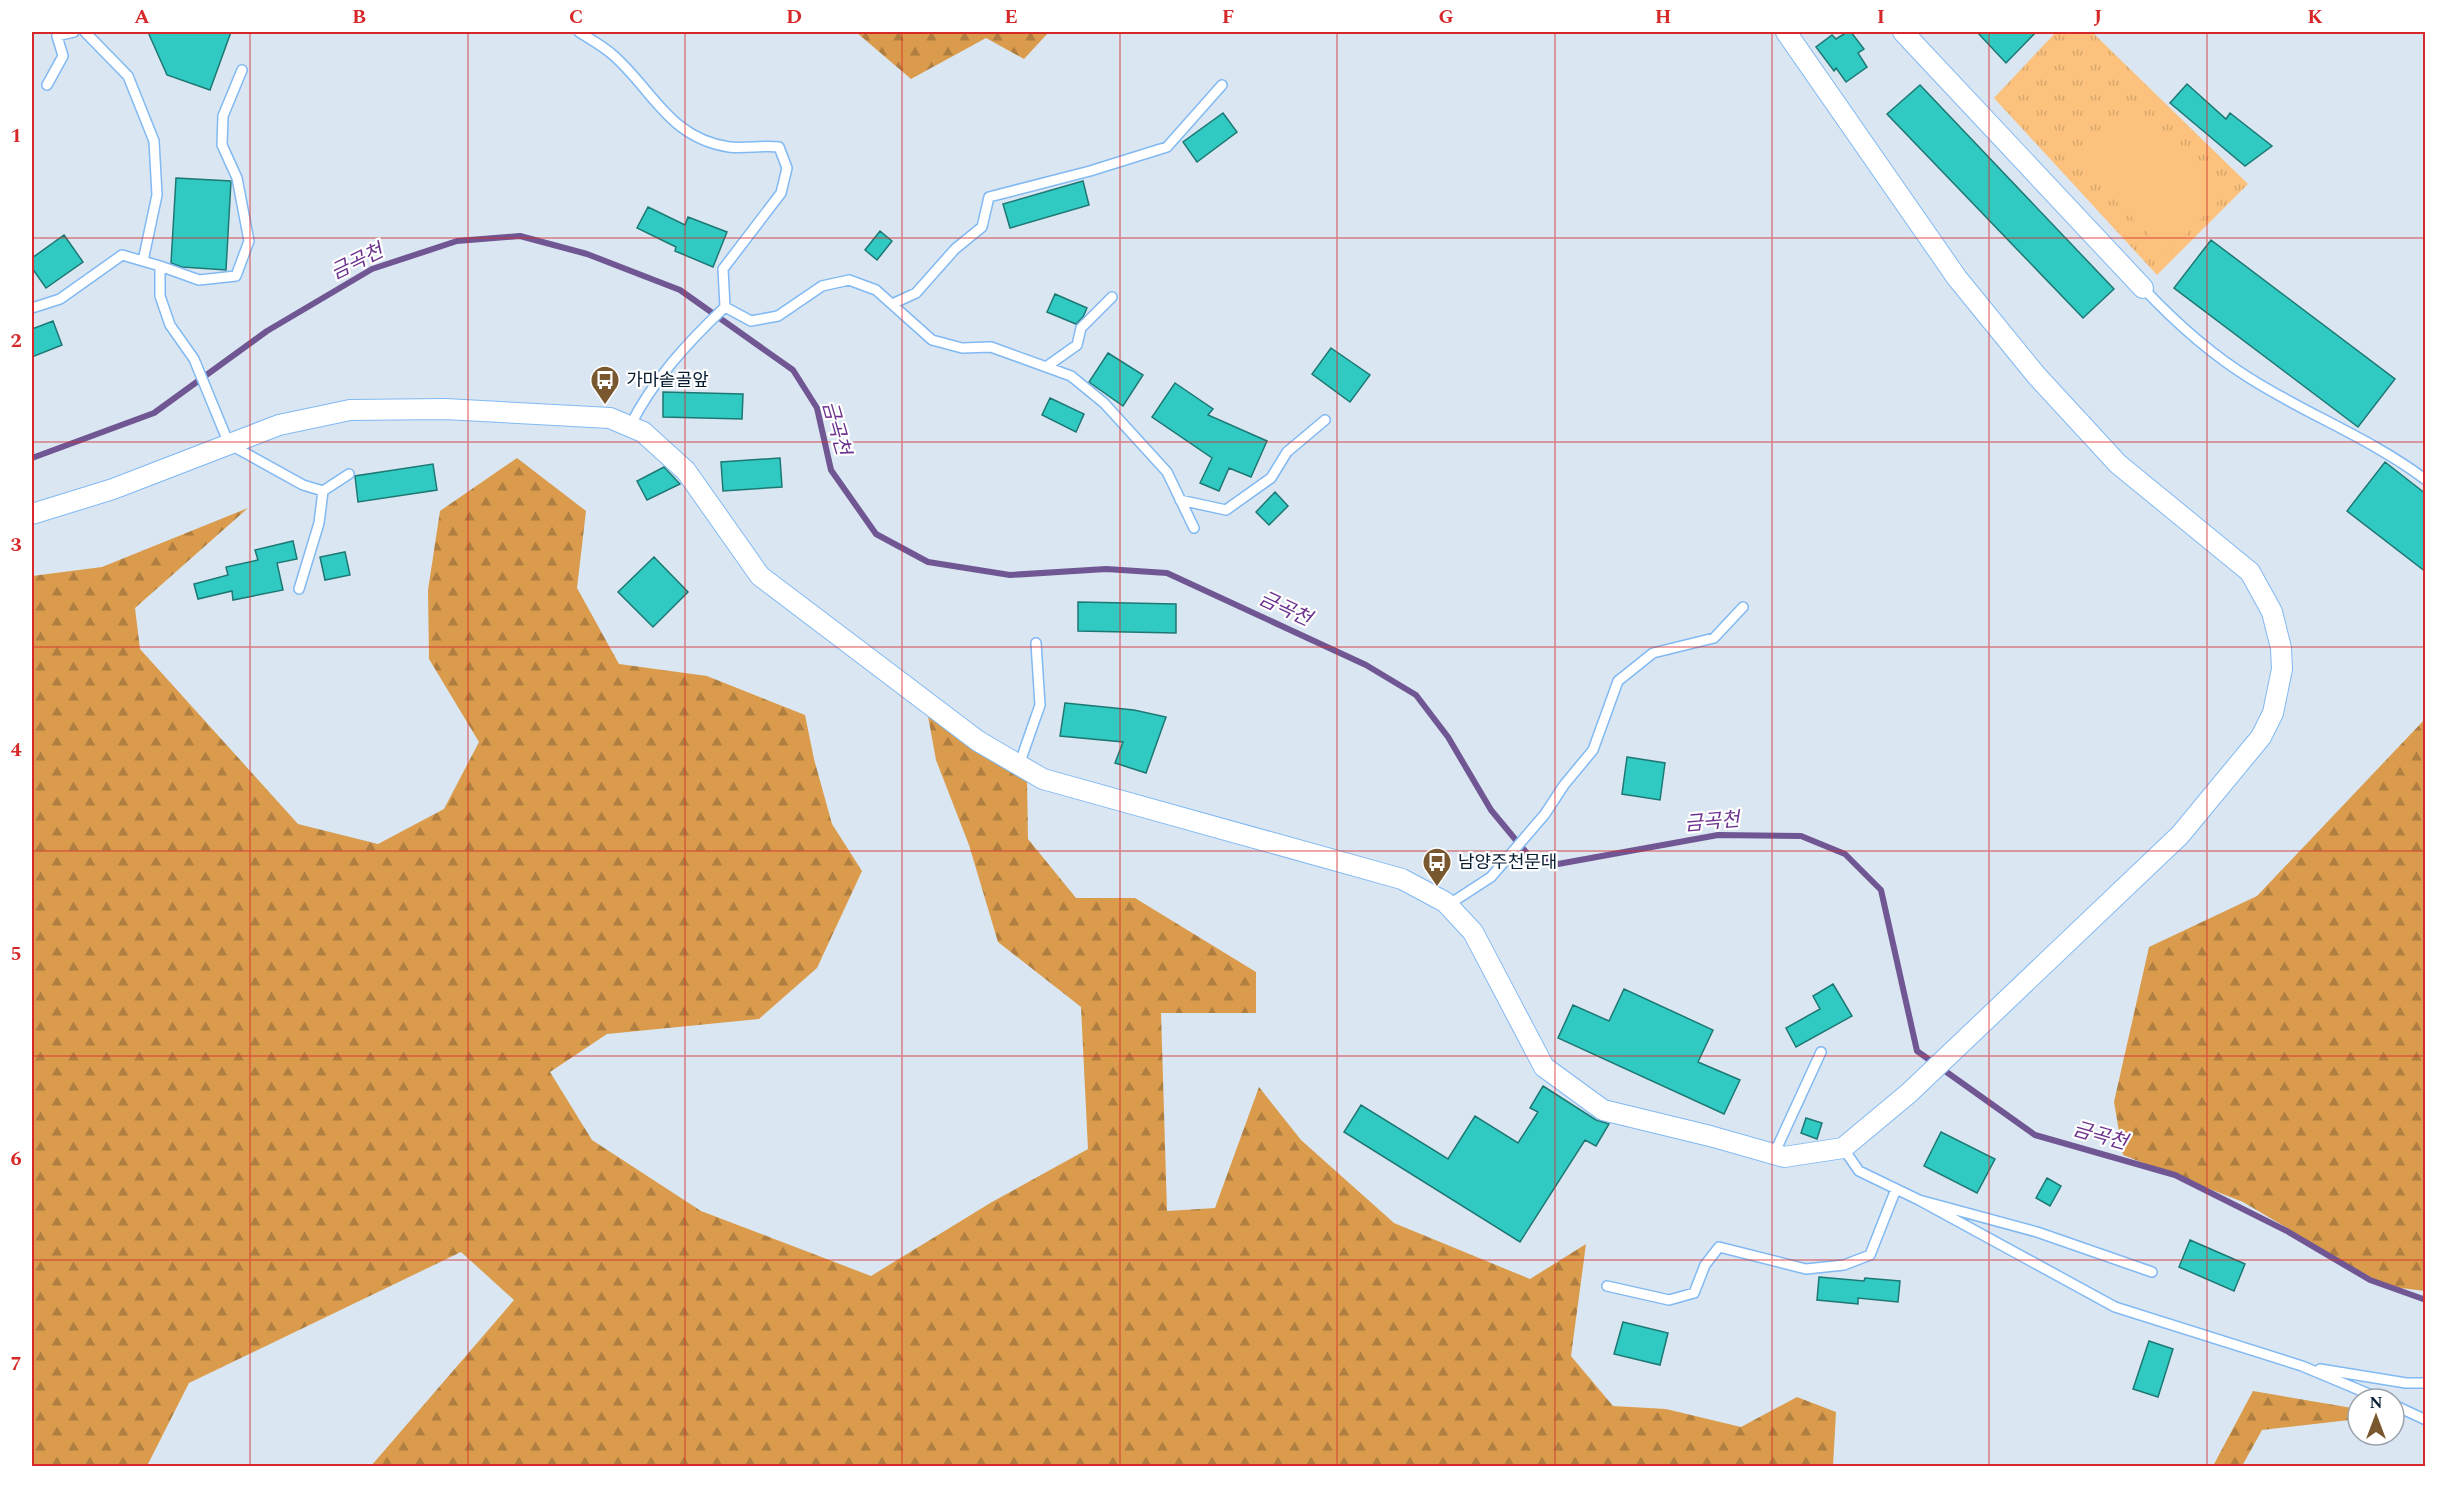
<svg xmlns="http://www.w3.org/2000/svg" width="2457" height="1498" font-family="Spectral,'Noto Sans KR',serif">
	<style>
		.grass { fill: url(#grass-tufts) }
		.forest { fill: url(#forest-firs) }
		.pitch { fill: #fcc27d }
		.lines { fill: none; stroke-linecap: round; stroke-linejoin: round }
		.stream { stroke: #705793; stroke-width: 6 }
		.building { fill: #31cac3; stroke: #1d7874; stroke-width: 1.5 }
		.lane-casing { stroke: #81b9f3; stroke-width: 12 }
		.street-casing { stroke: #81b9f3; stroke-width: 22 }
		.lane { stroke: #fff; stroke-width: 9 }
		.street { stroke: #fff; stroke-width: 20 }
		.grid { fill: none; stroke: #d62828; stroke-width: 1.5; stroke-opacity: 0.55 }
		.labels { text-anchor: middle; dominant-baseline: central; stroke-width: 4.5; stroke-linejoin: round; paint-order: stroke }
		.poi-label { font-size: 18px; fill: #061c31; stroke: #fff; text-anchor: start }
		.water-label { font-size: 20px; font-style: italic; fill: #6c328e; stroke: #fff }
		.neatline { fill: none; stroke: #d62828; stroke-width: 2 }
		.grid-label { font-size: 20px; text-anchor: middle; font-weight: bold; fill: #d62828 }
	</style>
	<defs>
		<pattern id="grass-tufts" width="24" height="20" patternUnits="userSpaceOnUse" patternTransform="scale(1.5)"><rect width="24" height="20" fill="#fcc27d"/><path d="M3 7l-1-3M5 7V3M7 7l1-3M15 17l-1-3M17 17v-4M19 17l1-3" fill="none" stroke="#d6a66c"/></pattern>
		<pattern id="forest-firs" width="22" height="20" patternUnits="userSpaceOnUse" patternTransform="scale(1.5)"><rect width="22" height="20" fill="#da9c4c"/><path d="M5 1l3.5 6h-7zM16 11l3.5 6h-7z" fill="#af7e40"/></pattern>
	</defs>
	<rect width="100%" height="100%" fill="#dae6f2"/>
	<!-- grass -->
	<path class="grass" d="M2056 32H2092L2248 184 2157 275 1994 98Z"/>
	<!-- forest -->
	<path class="forest" d="M856 32H1049L1024 59 986 38 911 79Z
		M517 458 586 511 577 588 619 664 707 676 805 715 814 759 832 824 862 871 817 968 759 1019 607 1034 550 1072 592 1140 701 1211 871 1276 992 1202 1088 1149 1081 1007 998 942 969 845 936 760 928 716 1027 780 1028 839 1076 898H1135L1256 972V1013H1161L1167 1211 1215 1208 1259 1087 1301 1140 1394 1223 1530 1279 1586 1244 1571 1356 1613 1406 1666 1409 1741 1427 1797 1397 1836 1412 1833 1466H371L514 1300 461 1252 189 1383 147 1466H32V576L102 567 248 508 135 608 140 649 298 824 378 844 444 809 479 742 429 659 428 590 440 511Z
		M2425 719V1291L2385 1286 2243 1202 2123 1155 2114 1102 2149 947 2257 896Z
		M2253 1391 2358 1409V1419L2262 1430 2242 1466H2213Z"/>
	<!-- pitch -->
	<path class="pitch" d="M2130 106 2221 198 2167 254 2078 160Z"/>
	<g class="lines">
		<!-- stream -->
		<path class="stream" d="M32 458 154 413 267 331 372 269 457 241 520 236 587 254 680 290 793 370 817 408 831 470 876 534 928 562 1010 575 1106 569 1167 573 1366 665 1416 695 1448 737 1491 810 1530 857 1558 864 1718 835 1801 836 1845 854 1881 890 1917 1051 2035 1135 2175 1175 2287 1231 2370 1280 2426 1300"/>
	</g>
	<!-- building -->
	<path class="building" d="M148 32H231L210 90 167 75Z
		M1847 32H1851L1864 49 1858 53 1867 67 1846 82 1836 68 1834 71 1816 47 1832 35 1836 39Z
		M1977 32H2036L2006 63Z
		M2187 84 2226 119 2230 113 2272 146 2245 166 2170 103Z
		M1920 85 2114 289 2083 318 1887 114Z
		M1223 113 1237 132 1197 162 1183 142Z
		M176 178 231 181 226 270 182 267 171 263Z
		M1083 181 1089 205 1010 228 1003 204Z
		M648 207 685 225 688 217 727 232 713 267 675 251 676 247 637 228Z
		M880 231 892 241 877 260 865 250Z
		M64 235 83 262 46 288 32 268V258Z
		M2211 240 2395 379 2358 427 2174 288Z
		M1055 294 1087 308 1083 317 1076 324 1047 312Z
		M53 321 62 345 32 357V329Z
		M1331 348 1370 375 1350 402 1312 374Z
		M1108 353 1143 375 1123 406 1089 382Z
		M1175 383 1213 409 1208 415 1267 441 1251 477 1229 468 1219 491 1200 483 1212 458 1152 417Z
		M663 392 743 394 742 419 663 417Z
		M1050 398 1084 414 1076 432 1042 415Z
		M780 458 782 487 723 491 721 462Z
		M2385 462 2426 494V572L2347 511Z
		M433 464 437 490 358 502 355 476Z
		M664 467 680 484 647 500 637 481Z
		M1275 492 1288 506 1269 525 1256 512Z
		M293 541 297 559 277 563 283 590 233 600 232 591 198 599 194 584 228 575 226 567 258 560 255 550Z
		M345 552 350 575 325 580 320 557Z
		M654 557 688 592 653 627 618 592Z
		M1078 602 1176 604V633L1078 631Z
		M1065 703 1134 710 1166 717 1146 773 1115 763 1123 742 1060 736Z
		M1627 757 1665 763 1660 800 1622 794Z
		M1833 984 1852 1016 1796 1047 1786 1028 1820 1009 1813 996Z
		M1624 989 1713 1030 1698 1062 1740 1080 1724 1114 1558 1038 1573 1005 1609 1021Z
		M1543 1086 1596 1120 1609 1124 1596 1146 1585 1140 1520 1242 1344 1132 1361 1105 1448 1159 1475 1116 1518 1143 1538 1112 1530 1108Z
		M1806 1118 1822 1123 1817 1139 1801 1133Z
		M1941 1132 1995 1159 1977 1193 1924 1166Z
		M2047 1178 2061 1186 2050 1206 2036 1198Z
		M2190 1240 2245 1264 2234 1291 2179 1267Z
		M1819 1277 1864 1281 1865 1278 1900 1281 1898 1302 1858 1298V1304L1817 1300Z
		M1623 1322 1668 1333 1660 1365 1614 1354Z
		M2149 1341 2173 1349 2158 1397 2133 1389Z"/>
	<g class="lines">
		<!-- lane casing -->
		<g class="lane-casing">
			<path id="lane" d="M85 32 128 76 154 141 157 195 143 261
				M579 32C590 39 603 46 613 55 653 90 669 138 729 147 744 149 763 145 779 147L787 168 781 193 723 269 725 307C688 342 653 380 630 426
				M47 85 63 56 57 36 74 32
				M160 266 199 280 236 276 249 241 237 178 222 145 223 116 242 70
				M2143 288C2175 322 2212 355 2251 379 2308 415 2372 439 2426 480
				M892 304 916 293 955 249 982 227 989 197 1090 171 1167 147 1222 85
				M725 307 751 321 778 316 822 286 849 280 876 290 932 340 962 348 991 347 1071 376 1104 403 1167 472 1194 528
				M32 308 60 299 122 255 160 266V296L170 325 194 359 229 444 303 485 323 491 349 474
				M1046 367 1077 345 1081 328 1112 297
				M1180 500 1226 510 1271 478 1287 452 1325 420
				M299 589 319 523 323 491
				M1019 765 1040 705 1036 643
				M1448 905 1491 877 1545 814 1564 785 1593 750 1618 681 1653 653 1714 638 1743 607
				M1843 1148 1859 1171 1919 1200 2037 1232 2152 1272
				M1774 1154 1821 1052
				M1919 1200 2115 1307 2302 1366 2381 1399
				M1607 1286 1669 1300 1694 1293 1705 1265 1719 1247 1806 1269 1844 1265 1870 1255 1896 1189
				M2320 1369 2406 1383H2426
				M2394 1405 2426 1420"/>
		</g>
		<!-- street casing -->
		<g class="street-casing">
			<path id="street" d="M1903 32 2143 288
				M32 514 113 489 279 425 350 410 445 409 610 418 643 432 686 471 760 576 978 741 1043 779 1402 879 1445 902 1473 932 1544 1067 1603 1110 1710 1136 1784 1157 1843 1148 1909 1093 2180 835 2261 737 2273 713 2282 669 2281 648 2272 612 2250 572 2118 464 2036 375 1957 278 1786 32"/>
		</g>
		<!-- lane -->
		<use href="#lane" class="lane"/>
		<!-- street -->
		<use href="#street" class="street"/>
	</g>
	<!-- grid -->
	<path class="grid" d="M250 32V1466M468 32V1466M685 32V1466M902 32V1466M1120 32V1466M1337 32V1466M1555 32V1466M1772 32V1466M1989 32V1466M2207 32V1466M32 238H2426M32 442H2426M32 647H2426M32 851H2426M32 1056H2426M32 1260H2426"/>
	<!-- icons -->
	<defs>
		<g id="bus-pin" transform="scale(1.5)"><path d="M0 17L-7.5 6A9.5 9.5 0 1 1 7.5 6Z" fill="#7a582f" stroke="#fff"/><path d="M-5-6H5V4H4V6H2V4H-2V6H-4V4H-5ZM-3.5-4V0h7V-4ZM-3.5 1.2v1.5H-2V1.2ZM2 1.2v1.5H3.5V1.2Z" fill="#fff"/></g>
	</defs>
	<g fill-rule="evenodd">
		<use href="#bus-pin" x="605" y="380"/>
		<use href="#bus-pin" x="1437" y="862"/>
	</g>
	<g class="labels">
		<!-- poi labels -->
		<g class="poi-label">
			<text x="626" y="380">가마솥골앞</text>
			<text x="1458" y="862">남양주천문대</text>
		</g>
		<!-- water labels -->
		<g class="water-label">
			<text transform="translate(357 262) rotate(-26)">금곡천</text>
			<text transform="translate(836 428) rotate(74)">금곡천</text>
			<text transform="translate(1285 609) rotate(25)">금곡천</text>
			<text transform="translate(1712 822) rotate(-5)">금곡천</text>
			<text transform="translate(2100 1136) rotate(16)">금곡천</text>
		</g>
	</g>
	<!-- border -->
	<rect width="2457" height="1498" fill="none" stroke="#ffffff" stroke-width="66"/>
	<!-- north arrow -->
	<g transform="translate(2376 1417)"><circle r="28" fill="#ffffff" stroke="#9ba4ad" stroke-width="1.5"/>
	<path d="M0-4.5L10 22L0 15L-10 22Z" fill="#7a582f"/>
	<text y="-9" font-size="16" font-weight="bold" text-anchor="middle" fill="#061c31">N</text>
	</g>
	<rect x="33" y="33" width="2391" height="1432" class="neatline"/>
	<g class="grid-label">
		<text x="142" y="23">A</text>
		<text x="359" y="23">B</text>
		<text x="576" y="23">C</text>
		<text x="794" y="23">D</text>
		<text x="1011" y="23">E</text>
		<text x="1228" y="23">F</text>
		<text x="1446" y="23">G</text>
		<text x="1663" y="23">H</text>
		<text x="1881" y="23">I</text>
		<text x="2098" y="23">J</text>
		<text x="2315" y="23">K</text>
		<text x="16" y="142">1</text>
		<text x="16" y="347">2</text>
		<text x="16" y="551">3</text>
		<text x="16" y="756">4</text>
		<text x="16" y="960">5</text>
		<text x="16" y="1165">6</text>
		<text x="16" y="1370">7</text>
	</g>
</svg>
